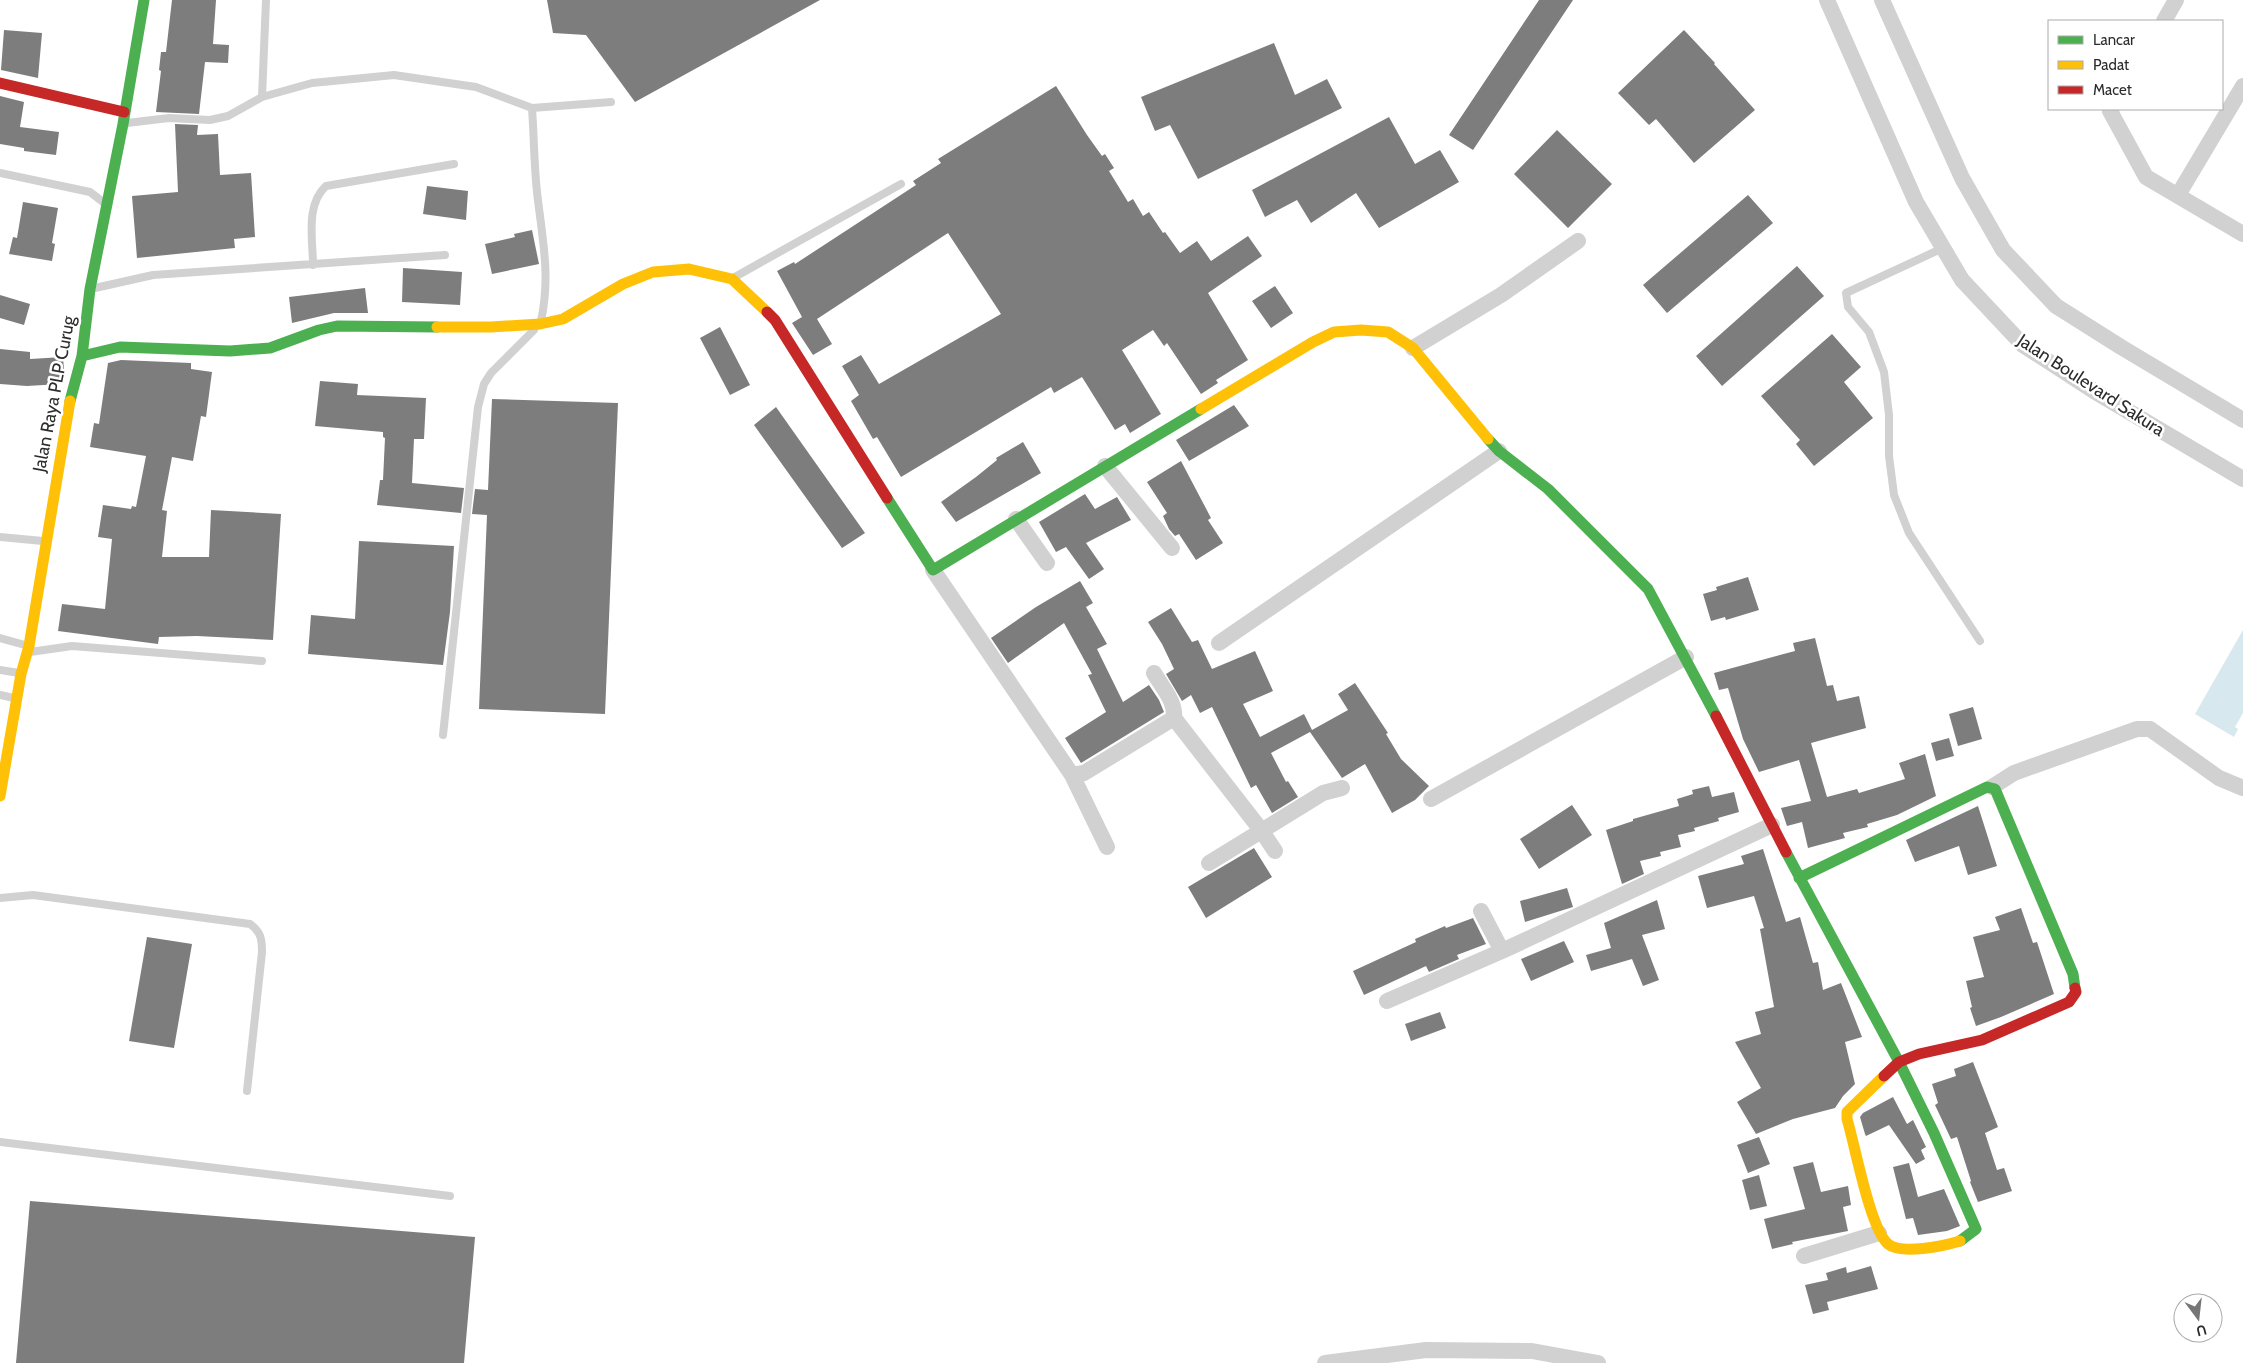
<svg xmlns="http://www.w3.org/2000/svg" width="2243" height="1363" font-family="Cabin,sans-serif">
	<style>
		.water { fill: #d8e8ef }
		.building { fill: #7d7d7d }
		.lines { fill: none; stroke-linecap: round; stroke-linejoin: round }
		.lane { stroke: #d1d1d1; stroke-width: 8 }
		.street { stroke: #d1d1d1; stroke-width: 16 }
		.fast { stroke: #4caf50; stroke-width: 11 }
		.slow { stroke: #ffc107; stroke-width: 11 }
		.jam { stroke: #c62828; stroke-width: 11 }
		.labels { text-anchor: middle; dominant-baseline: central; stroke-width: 5; stroke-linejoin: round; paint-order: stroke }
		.street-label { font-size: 18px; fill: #2c2c2c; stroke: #fff }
	</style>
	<rect width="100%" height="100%" fill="#fff"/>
	<!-- water -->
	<path class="water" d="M2243 630V713L2235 727 2238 729 2234 737 2195 714Z"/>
	<!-- building -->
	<path class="building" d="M172 0H216L213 44 229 45 228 63 205 62 199 114 156 112 161 71 159 70 161 52H166Z
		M547 0H820L635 102 586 35 553 33Z
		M1539 0H1573L1473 150 1449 135Z
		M4 30 42 33 38 78 1 70Z
		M1684 30 1715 63 1714 64 1755 110 1694 163 1656 119 1649 125 1618 93Z
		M1274 43 1295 95 1327 79 1342 108 1198 179 1170 125 1155 131 1141 97Z
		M1056 86 1087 135 1102 156 1105 154 1114 168 1109 171 1128 202 1133 199 1143 216 1149 212 1163 233 1165 232 1180 253 1197 241 1211 261 1248 236 1262 256 1208 293 1248 360 1216 380 1218 383 1201 394 1167 343 1164 346 1153 330 1122 350 1161 414 1130 433 1125 424 1115 430 1082 377 1054 393 1051 387 901 477 877 437 873 439 851 401 859 395 842 366 861 355 879 384 1001 314 948 233 817 319 832 344 813 355 792 323 802 317 777 271 794 262 795 264 916 185 913 181 941 163 938 159Z
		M0 96 24 102 20 127 59 132 56 155 24 151V148L0 144Z
		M1389 117 1415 164 1440 150 1459 182 1379 228 1356 193 1311 223 1297 200 1265 217 1252 190Z
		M175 124 198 125 197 135 218 134 220 175 251 173 255 237 234 239 235 248 137 258 132 196 178 192Z
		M1557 130 1612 184 1568 228 1514 174Z
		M427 186 468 191 466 220 423 214Z
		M1748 195 1773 223 1667 313 1643 285Z
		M23 202 58 208 52 243 55 244 52 261 9 254 13 237 17 238Z
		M532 230 539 264 492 274 485 244 515 237 514 234Z
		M1797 266 1824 296 1722 386 1696 356Z
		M403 268 462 272 460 305 402 302Z
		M1275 286 1293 313 1271 328 1252 301Z
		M365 288 368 313H334L292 323 289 297Z
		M0 295 30 304 24 325 0 318Z
		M720 327 750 385 730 395 700 338Z
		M1832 334 1861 367 1844 382 1873 418 1814 466 1796 444 1800 440 1761 396Z
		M0 349 30 352V359L63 357 64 370 60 384 27 386 0 384Z
		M121 360 191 363V369L212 372 206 417 201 416 193 461 172 457 162 510 167 511 162 557H209L211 510 281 514 273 640 197 636 159 637 158 644 58 631 62 604 105 609 112 539 98 537 103 505 131 509 132 506 136 507 146 456 90 447 94 423 99 424 108 363Z
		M320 381 358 384 357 395 426 398 424 439H414L412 483 464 488 461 513 377 505 380 480H383L385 438 383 437V432L315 426Z
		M492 399 618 403 605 714 479 709 487 515 472 514 475 489 488 490Z
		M1234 405 1249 426 1189 461 1176 440Z
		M776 407 865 533 842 548 754 425Z
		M1023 442 1041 473 956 522 941 502 976 477 997 460 996 458Z
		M1181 461 1211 518 1208 520 1223 543 1196 560 1179 534 1175 536 1169 529 1163 516 1167 513 1147 482Z
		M1085 494 1095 509 1117 497 1131 520 1086 543 1104 569 1089 579 1066 547 1056 552 1039 522Z
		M359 541 454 546 450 612 443 665 308 654 311 615 355 619Z
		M1748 577 1759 610 1726 620 1725 617 1711 621 1703 594 1717 590 1716 587Z
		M1080 581 1093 603 1086 607 1107 644 1097 649 1123 702 1149 685 1159 700 1164 712 1081 763 1065 738 1106 712 1088 675 1092 674 1064 623 1008 663 991 638 1036 607Z
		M1171 608 1192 642 1198 640 1212 669 1255 651 1273 691 1243 704 1260 737 1304 714 1312 730 1348 710 1338 694 1355 683 1388 733 1386 734 1401 759 1429 786 1415 800 1392 813 1365 764 1342 778 1310 732 1271 753 1286 782 1288 781 1298 797 1272 813 1256 785 1251 788 1212 707 1200 713 1191 695 1182 701 1166 674 1174 669 1162 644 1148 622Z
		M1815 638 1827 686 1833 685 1837 701 1859 696 1866 728 1811 743 1827 797 1857 789 1859 793 1905 779 1899 763 1925 754 1936 796 1897 815 1867 824 1868 827 1843 833 1845 838 1808 848 1802 822 1787 826 1781 808 1811 801 1799 760 1759 772 1743 739 1728 688 1719 690 1714 673 1795 651 1793 643Z
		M1973 707 1982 739 1958 746 1949 714Z
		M1949 738 1954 756 1936 761 1931 743Z
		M1709 786 1712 797 1734 792 1739 812 1718 818 1719 821 1694 828 1695 831 1678 835 1681 847 1660 852 1661 856 1640 861 1644 874 1622 884 1606 830 1633 821V819L1679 806 1677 799 1693 794 1692 790Z
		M1572 805 1592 835 1539 869 1520 839Z
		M1978 806 1997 866 1968 875 1959 846 1915 862 1906 840Z
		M1254 848 1272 877 1206 918 1188 887Z
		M1763 849 1786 922 1800 917 1813 963 1818 962 1823 990 1841 983 1862 1037 1845 1042 1855 1084 1843 1096 1835 1108 1793 1119 1756 1134 1737 1102 1761 1088 1735 1042 1761 1034 1755 1012 1774 1007 1760 929 1764 928 1754 896 1707 908 1698 876 1744 864 1741 856Z
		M1567 888 1573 907 1525 922 1520 901Z
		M1657 900 1665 929 1642 935 1659 980 1643 986 1632 959 1591 971 1586 955 1611 948 1604 923Z
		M2021 908 2033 943 2037 942 2054 994 2001 1017 1976 1026 1970 1008 1972 1007 1966 981 1984 977 1973 937 2000 930 1995 917Z
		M1473 918 1486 944 1457 955 1459 959 1429 972 1426 966 1364 995 1353 971 1416 942 1415 939 1445 926 1446 928Z
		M147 937 192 944 174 1048 129 1041Z
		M1564 941 1574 962 1531 981 1521 959Z
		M1440 1012 1446 1028 1411 1041 1405 1024Z
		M1973 1062 1998 1127 1985 1133 1997 1170 2004 1168 2012 1191 1978 1202 1970 1182 1971 1181 1957 1137 1951 1139 1935 1105 1938 1103 1932 1084 1956 1076 1954 1069Z
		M1893 1097 1907 1124 1913 1120 1926 1147 1921 1150 1925 1159 1916 1164 1889 1125 1866 1136 1865 1134 1860 1117 1863 1113Z
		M1759 1137 1770 1164 1748 1173 1737 1145Z
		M1813 1162 1821 1192 1848 1186 1851 1205 1843 1207 1848 1231 1792 1242 1793 1244 1772 1249 1764 1219 1805 1209 1793 1167Z
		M1909 1163 1918 1197 1944 1189 1960 1226 1947 1231 1918 1235 1913 1218 1906 1219 1893 1167Z
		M1759 1175 1767 1206 1750 1210 1742 1180Z
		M30 1201 475 1237 464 1363H16Z
		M1871 1266 1878 1289 1827 1302 1829 1310 1813 1314 1805 1285 1828 1280 1826 1273 1846 1267 1847 1273Z"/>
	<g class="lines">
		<!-- lane -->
		<path class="lane" d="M262 97 266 0
			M127 123 169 118 210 120 228 116 262 97 312 83 394 75 476 87 532 108
			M0 173 90 192 103 202
			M1943 248 1846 293 1848 307 1869 332 1884 372 1889 415V456L1894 495 1909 533 1980 641
			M313 265C313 240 305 205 326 186L454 164
			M733 278 901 184
			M95 288 153 275 445 255
			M541 321C551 275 542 237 537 192 534 164 534 136 532 108L611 102
			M0 537 43 541
			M0 638 25 645
			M30 652 72 646 262 661
			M0 670 19 673
			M0 695 14 698
			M443 735 478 407 484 384 491 373 534 330
			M0 898 33 895 250 924C261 932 262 939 262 952L247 1091
			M0 1142 450 1196"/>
		<!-- street -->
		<path class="street" d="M1827 0 1916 202 1962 280 2023 345 2094 391 2243 479
			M1882 0 1962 178 2003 250 2056 306 2121 347 2243 420
			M2164 21 2176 0
			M2112 109 2110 111 2146 177 2243 234
			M2178 195 2243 86
			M1413 348 1501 295 1578 241
			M1105 466 1172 548
			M1016 519 1047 563
			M933 570 1072 775 1084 773 1174 718C1176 702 1162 687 1154 673
			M1219 643 1499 451
			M1174 718 1261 830 1275 851
			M1072 775 1107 847
			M1992 787 2014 773 2137 729H2150L2219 778 2243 788
			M1431 799 1686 657
			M1209 863 1323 793 1342 788
			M1481 911 1502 951
			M1387 1001 1502 951 1772 825
			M1804 1256 1879 1233
			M1325 1363 1426 1350 1532 1351 1598 1363"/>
		<!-- fast -->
		<path class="fast" d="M82 356 120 347 230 351 270 348 319 330 337 326 437 327
			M70 401 82 356 90 289 123 124 144 0
			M1488 439 1499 451 1548 489 1648 589 1716 716
			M887 498 933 570 1201 409
			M1786 852 1899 1062 1934 1133 1976 1229 1960 1241
			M1799 878 1987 787 1995 789 2073 974 2075 988"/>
		<!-- slow -->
		<path class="slow" d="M437 327H491L540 324 563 319 623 284 653 272 689 269 732 279 767 312
			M1201 409 1313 342 1334 332 1361 330 1388 332 1413 348 1488 439
			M0 796 21 674 29 646 70 401
			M1884 1076 1847 1112V1119C1855 1145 1870 1229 1888 1244 1901 1255 1944 1246 1960 1241"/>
		<!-- jam -->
		<path class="jam" d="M0 83 124 112
			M767 312 775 320 887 498
			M1716 716 1786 852
			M1884 1076 1899 1062 1919 1054 1982 1040 2069 1002 2076 992 2075 988"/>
	</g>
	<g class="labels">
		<!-- street labels -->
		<g class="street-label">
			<text transform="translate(2091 385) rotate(33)">Jalan Boulevard Sakura</text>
			<text transform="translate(54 394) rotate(-79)">Jalan Raya PLP Curug</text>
		</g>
	</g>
	<!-- legend -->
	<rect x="2048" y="20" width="175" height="90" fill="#ffffff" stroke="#ababab"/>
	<rect x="2058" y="36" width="25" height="8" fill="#4caf50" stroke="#ababab"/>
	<text x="2093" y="45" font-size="15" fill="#2c2c2c">Lancar</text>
	<rect x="2058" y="61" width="25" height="8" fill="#ffc107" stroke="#ababab"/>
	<text x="2093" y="70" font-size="15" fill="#2c2c2c">Padat</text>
	<rect x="2058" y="86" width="25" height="8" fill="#c62828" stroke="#ababab"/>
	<text x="2093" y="95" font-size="15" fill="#2c2c2c">Macet</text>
	<!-- north arrow -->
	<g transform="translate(2198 1318) rotate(165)"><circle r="24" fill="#ffffff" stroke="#ababab"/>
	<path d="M0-4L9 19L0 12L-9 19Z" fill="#767676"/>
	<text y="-8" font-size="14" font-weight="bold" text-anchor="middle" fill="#2c2c2c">U</text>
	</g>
</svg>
